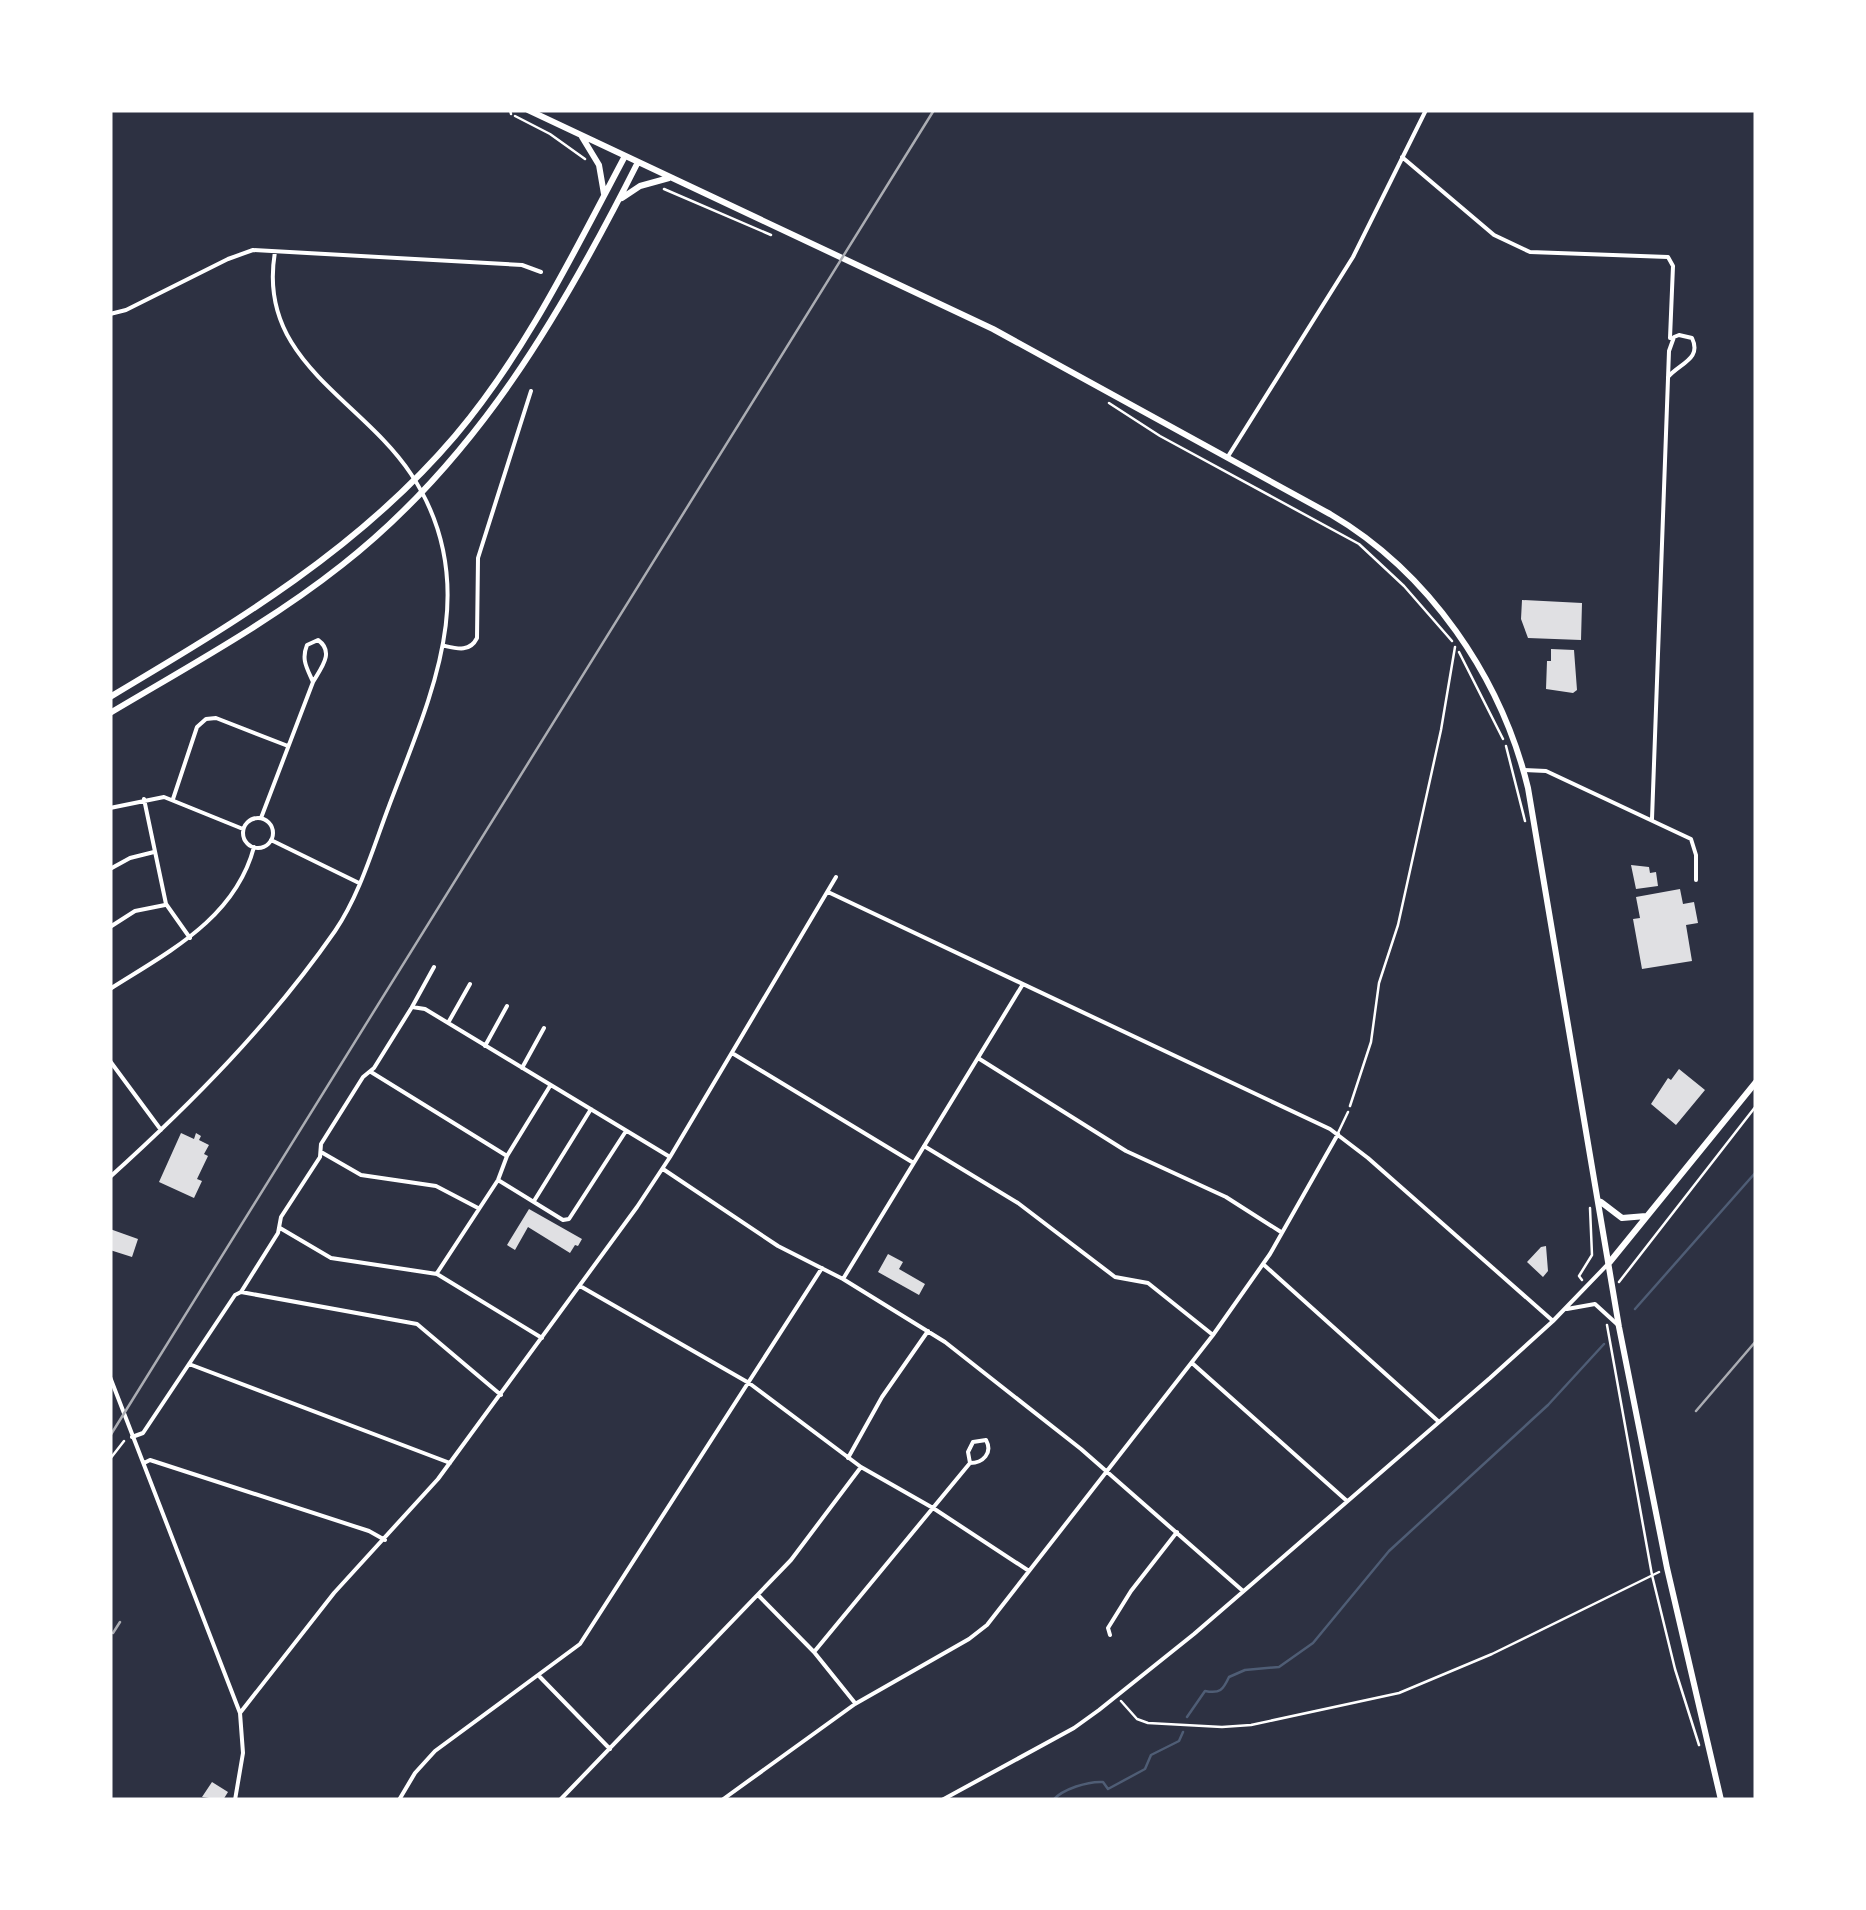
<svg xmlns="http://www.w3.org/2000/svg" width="1866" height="1910" font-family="'Asap Condensed',sans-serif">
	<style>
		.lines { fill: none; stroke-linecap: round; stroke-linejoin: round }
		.stream { stroke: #4f5d75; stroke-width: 2.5 }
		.building { fill: #e0e0e3 }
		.path { stroke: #fff; stroke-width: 2.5 }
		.service { stroke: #fff; stroke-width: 2.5 }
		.minor { stroke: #fff; stroke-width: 4 }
		.secondary { stroke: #fff; stroke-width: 6 }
		.rail { stroke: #abadb3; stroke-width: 2.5 }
	</style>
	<rect width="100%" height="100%" fill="#2d3142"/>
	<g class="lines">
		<!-- stream -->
		<path class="stream" d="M1635 1309 1756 1172
			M1187 1717 1205 1691C1220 1694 1223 1690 1229 1677L1245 1670 1279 1667 1313 1643 1389 1551 1548 1405 1604 1344
			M1053 1800C1063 1789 1088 1781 1103 1782L1108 1789 1145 1769 1151 1755 1179 1741 1183 1732"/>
	</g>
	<!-- building -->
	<path class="building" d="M1522 600 1582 603 1581 640 1528 638 1521 619Z
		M1551 649 1574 650 1577 690 1573 693 1546 689 1547 661H1551Z
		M1631 865 1649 867 1650 873 1656 872 1658 886 1636 889Z
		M1680 889 1683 904 1694 902 1698 923 1686 925 1692 961 1642 969 1633 919 1640 918 1636 897Z
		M1679 1069 1705 1090 1676 1125 1651 1104 1668 1078 1671 1080Z
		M181 1133 194 1139 196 1133 201 1136 199 1140 209 1145 204 1154 208 1156 197 1179 202 1181 194 1198 159 1182Z
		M529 1209 582 1239 578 1246 575 1245 570 1253 528 1227 515 1250 507 1245Z
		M110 1229 138 1239 132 1257 110 1250Z
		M1546 1246 1548 1271 1543 1277 1527 1262 1541 1247Z
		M888 1254 903 1262 899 1269 925 1284 919 1295 878 1272Z
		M212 1782 228 1792 223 1800 202 1797Z"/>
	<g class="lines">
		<!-- path -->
		<path class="path" d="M515 116 550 134 585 159
			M664 189 771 235
			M1109 403 1160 436 1359 544 1404 586 1452 641
			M1459 652 1503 739
			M1506 746 1525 821
			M1350 1106 1371 1042 1379 983 1398 925 1441 730 1455 647
			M1582 1280 1579 1276 1592 1255 1590 1208
			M1619 1282 1756 1106
			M1607 1325 1652 1575 1675 1669 1699 1745
			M110 1459 124 1441
			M1121 1701 1137 1719 1148 1723 1222 1727 1251 1725 1399 1693 1492 1654 1659 1572"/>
		<!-- service -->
		<path class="service" d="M510 110 511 114
			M1338 1133 1348 1112"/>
		<!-- minor -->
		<path class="minor" d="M1402 157 1494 235 1530 252 1668 257 1673 266 1670 338
			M110 314 126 310 228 259 253 250 522 265 541 272
			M1227 458 1353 257 1426 110
			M445 646C458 649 470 652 477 638L478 558 531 391
			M1524 770 1546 771 1691 839 1696 855V880
			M144 799 166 904 190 938
			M173 799 197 727 206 719 216 718 288 746
			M110 808 164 797 243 829
			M261 818 313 682C307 668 301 660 307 645L318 640C335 652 321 668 313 682
			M243 833a15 15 0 1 1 30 0a15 15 0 1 1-30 0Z
			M1652 819 1669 351 1674 337 1679 335 1692 338C1702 359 1680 363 1668 377
			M271 840 359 883
			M110 869 130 858 154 852
			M828 892 1330 1129 1368 1158 1553 1321
			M110 927 135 911 165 905
			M110 989C168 952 235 919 254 847
			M412 1007 434 967
			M448 1023 470 984
			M485 1046 507 1006
			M732 1053 912 1162
			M978 1058 1126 1151 1226 1197 1281 1232
			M110 1061 161 1130
			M522 1068 544 1028
			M371 1072 507 1156
			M924 1146 1018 1203 1115 1277 1148 1283 1213 1335
			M321 1152 361 1175 436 1186 478 1208
			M663 1169 778 1246 843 1279 945 1342 1081 1449 1243 1591
			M110 1177C193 1102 271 1023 335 931 360 894 373 848 389 806 431 695 485 586 411 474 361 398 256 361 275 252
			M498 1180 563 1220 569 1219 626 1131
			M534 1201 591 1109
			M280 1228 331 1258 437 1274 542 1338
			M1263 1264 1438 1421
			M437 1273 498 1180 507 1156 550 1086
			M843 1279 1023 984
			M580 1286 749 1383 861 1467 933 1508 1029 1571
			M241 1292 278 1233 281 1217 320 1157 321 1144 363 1077 374 1068 412 1007 425 1009 670 1157
			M1567 1309 1595 1304 1618 1325
			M1192 1363 1347 1501
			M189 1364 450 1463
			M110 1377 240 1713 243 1753 235 1800
			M132 1437 143 1433 235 1295 241 1292 417 1324 501 1395
			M848 1458 882 1397 928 1331
			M144 1463 150 1460 369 1531 385 1540
			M758 1595 814 1652 855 1703
			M1110 1635 1108 1628 1131 1591 1177 1532
			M814 1652 970 1463C983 1463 993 1453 986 1440L973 1442 968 1452 970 1463
			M540 1677 610 1749
			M240 1713 334 1593 438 1479 637 1207 670 1157 836 877
			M399 1800 415 1773 435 1751 580 1644 822 1268
			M560 1800 791 1560 861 1467
			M722 1800 855 1704 969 1639 987 1625 1213 1335 1270 1254 1338 1134
			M942 1800 1074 1728 1099 1710 1194 1634 1490 1378 1553 1321 1608 1264"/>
		<!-- secondary -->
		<path class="secondary" d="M528 110 993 329 1330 514C1429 572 1501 677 1528 788L1619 1327 1667 1568 1721 1800
			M582 137 599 165 604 194
			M622 198 640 186 669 178
			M110 697C236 622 359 549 455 436 526 352 574 252 625 156
			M110 713C189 666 270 622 342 565 477 459 562 313 638 162
			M1601 1202 1622 1218 1646 1216
			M1609 1263 1756 1082"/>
		<!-- rail -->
		<path class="rail" d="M1696 1411 1756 1341
			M110 1436 934 110
			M113 1633 120 1622"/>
	</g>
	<!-- border -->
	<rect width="1866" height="1910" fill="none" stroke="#ffffff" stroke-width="225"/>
</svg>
